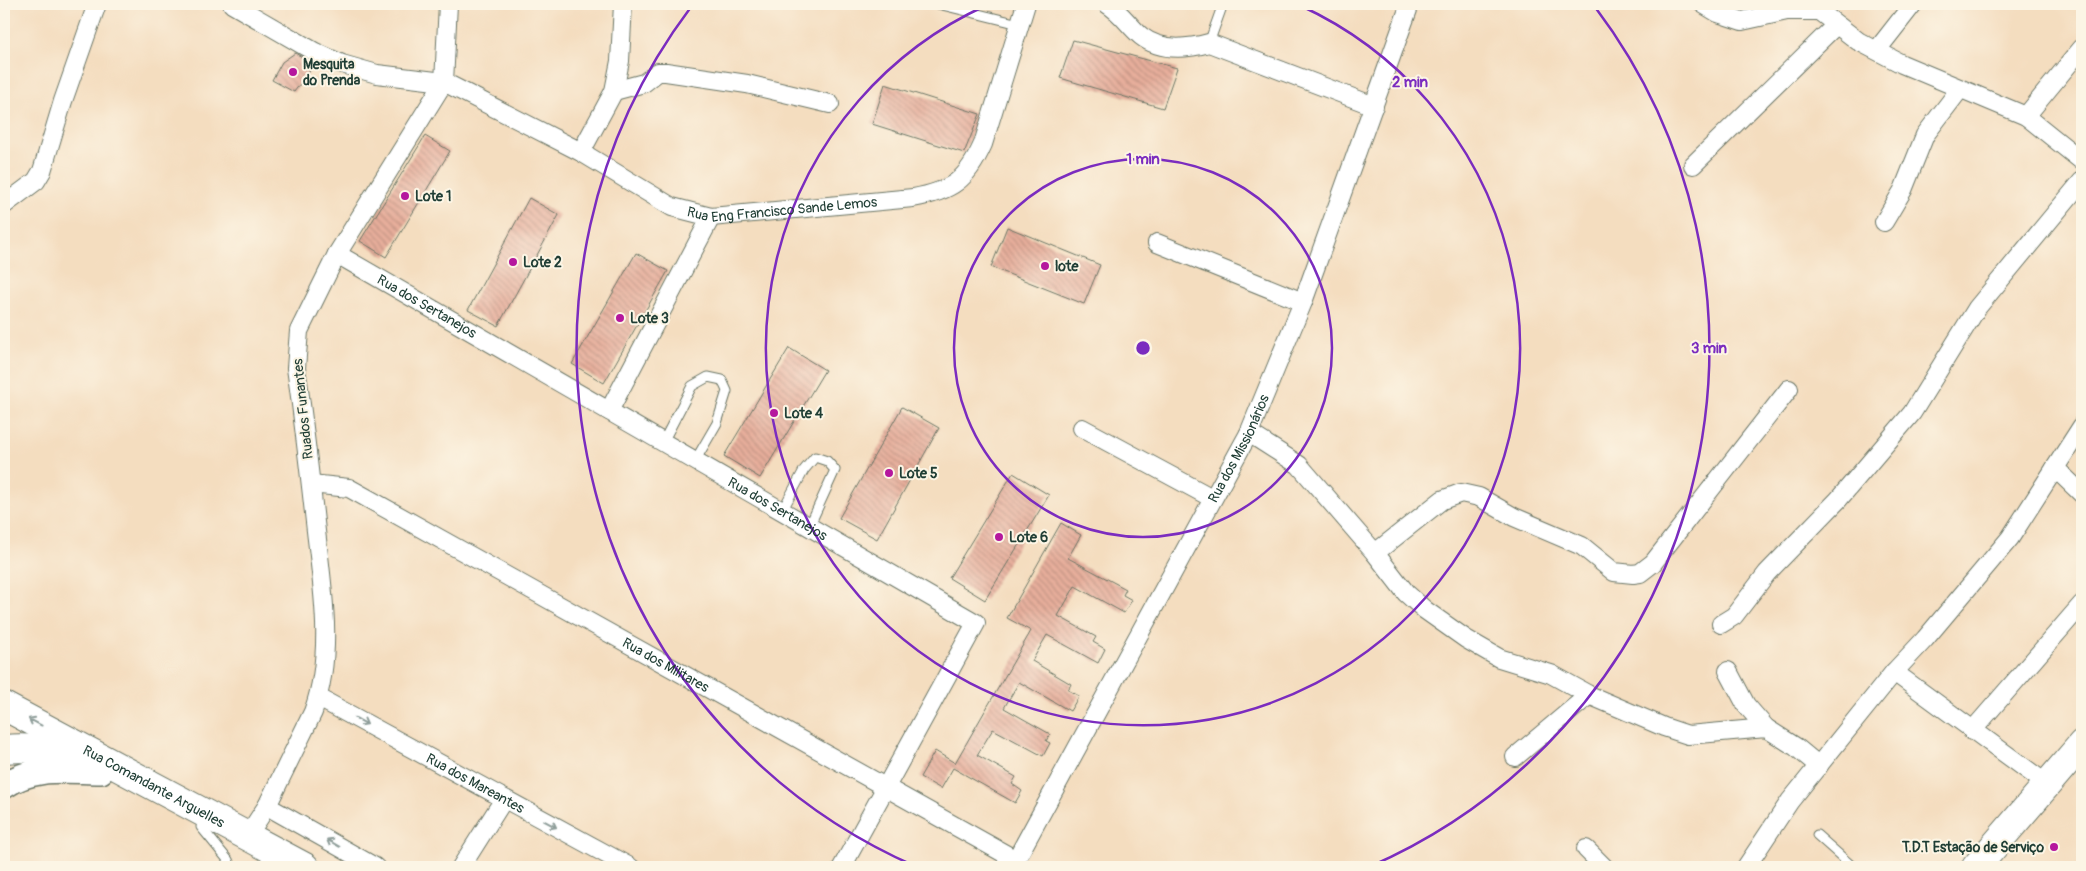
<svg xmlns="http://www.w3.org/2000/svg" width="2086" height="871" font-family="Pangolin,sans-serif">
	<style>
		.building { fill: url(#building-back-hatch) }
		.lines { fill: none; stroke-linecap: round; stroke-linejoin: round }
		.lane-casing { stroke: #6a7565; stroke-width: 11 }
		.street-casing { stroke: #6a7565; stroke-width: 20 }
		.secondary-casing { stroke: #6a7565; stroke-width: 28 }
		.primary-casing { stroke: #6a7565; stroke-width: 30 }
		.lane { stroke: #fff; stroke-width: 9 }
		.street { stroke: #fff; stroke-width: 18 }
		.secondary { stroke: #fff; stroke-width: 25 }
		.primary { stroke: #fff; stroke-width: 28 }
		.oneway { stroke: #8f9e9a }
		.ring { fill: none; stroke: #7b2cbf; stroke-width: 2.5 }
		.poi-dot { fill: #b5179e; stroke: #fcf5e5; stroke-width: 2 }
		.labels { text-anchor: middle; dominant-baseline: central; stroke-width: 4; stroke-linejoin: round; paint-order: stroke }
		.poi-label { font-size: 14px; font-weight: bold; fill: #1f3d34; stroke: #fcf5e5; text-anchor: start }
		.street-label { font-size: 14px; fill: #1f3d34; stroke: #fcf5e5 }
		.centre { fill: #7b2cbf; stroke: #fcf5e5; stroke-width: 2.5 }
		.ring-label { font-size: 15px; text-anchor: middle; font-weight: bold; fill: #7b2cbf; stroke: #fcf5e5; stroke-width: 4; stroke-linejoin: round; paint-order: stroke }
	</style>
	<defs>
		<pattern id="building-back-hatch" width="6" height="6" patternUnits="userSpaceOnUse" patternTransform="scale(1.25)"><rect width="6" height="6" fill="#e7ae9b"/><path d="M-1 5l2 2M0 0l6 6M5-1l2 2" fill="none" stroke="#bb8f7f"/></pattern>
	</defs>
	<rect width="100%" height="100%" fill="#fcf5e5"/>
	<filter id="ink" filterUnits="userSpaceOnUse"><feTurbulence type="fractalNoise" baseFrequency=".02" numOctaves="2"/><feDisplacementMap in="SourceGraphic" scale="10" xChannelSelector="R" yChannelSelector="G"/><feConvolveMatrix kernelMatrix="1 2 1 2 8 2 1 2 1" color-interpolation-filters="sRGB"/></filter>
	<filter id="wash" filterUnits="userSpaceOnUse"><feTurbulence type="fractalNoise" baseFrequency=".0096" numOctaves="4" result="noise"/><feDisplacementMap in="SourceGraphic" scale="20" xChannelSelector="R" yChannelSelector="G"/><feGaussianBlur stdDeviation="1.12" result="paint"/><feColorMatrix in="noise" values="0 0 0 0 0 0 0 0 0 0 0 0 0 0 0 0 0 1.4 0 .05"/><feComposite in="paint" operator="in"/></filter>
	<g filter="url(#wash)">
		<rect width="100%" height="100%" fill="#f4ddbf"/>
		<g id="blocks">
			<!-- building -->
			<path class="building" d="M1073 40 1177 68 1163 108 1060 78Z
				M295 53 315 64 294 92 272 80 282 62Z
				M885 84 980 114 964 153 872 124Z
				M425 136 450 151 386 257 360 241Z
				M529 198 559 215 498 326 468 310Z
				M1007 227 1100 265 1084 304 991 267Z
				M636 253 668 271 604 383 572 364Z
				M789 348 825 370 760 478 724 456Z
				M902 407 939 428 877 539 839 518Z
				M1013 473 1049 495 985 600 949 578Z
				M1061 523 1081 535 1068 558 1126 589 1123 595 1132 600 1124 613 1075 586 1058 616 1096 637 1093 642 1105 649 1098 663 1047 635 1032 661 1071 684 1068 690 1079 696 1070 711 1019 682 1004 708 1050 734 1046 741 1050 743 1043 756 993 729 977 755 1016 777 1012 784 1022 791 1015 803 953 768 941 789 920 777 935 751 955 763 1031 631 1007 618Z"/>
		</g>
	</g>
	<g filter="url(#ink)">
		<use href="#blocks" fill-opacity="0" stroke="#6a7565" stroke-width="1"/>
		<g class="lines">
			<!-- lane casing -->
			<g class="lane-casing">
				<path id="lane" d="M938 4 1019 24
					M1209 43 1223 4
					M663 442 692 386 708 377 722 380 727 391 717 423 695 461
					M782 511 804 470 815 457 827 461 835 470 809 527
					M201 827 228 860 231 867
					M1817 835 1853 867"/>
			</g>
			<!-- street casing -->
			<g class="street-casing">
				<g id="street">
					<path id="s1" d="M232 4 315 52 342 64 377 74 444 82 581 152 672 207 711 217 913 198C952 191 967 180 983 144L1026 4"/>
					<path d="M1107 4C1121 12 1129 26 1141 36 1161 52 1187 49 1209 43L1374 106"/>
					<path d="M1703 4 1718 13 1742 21 1787 11H1819L1858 41 1902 64 2026 116 2082 161"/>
					<path d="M1877 50 1913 4"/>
					<path d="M614 91 644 83 658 72H666L747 84 830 104"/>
					<path d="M2026 116 2082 48"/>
					<path d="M581 152 614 91 620 61 623 4"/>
					<path d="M1693 165 1836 25"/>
					<path d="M4 205 36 181 42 171 63 101 97 4"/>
					<path d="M1884 222 1903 190 1925 135 1960 89"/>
					<path d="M1157 243 1303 302"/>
					<path id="s2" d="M337 254 976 623 842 867"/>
					<path d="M609 411 711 217"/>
					<path d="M1082 428 1212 498"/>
					<path d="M1249 433 1299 465 1375 553 1406 593 1425 610 1466 639 1499 658 1551 674 1589 695 1664 727 1688 735 1766 728 1796 747 1819 766"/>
					<path d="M2055 468 2082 494"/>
					<path id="s3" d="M311 484 349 488 1016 860"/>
					<path d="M1375 553 1442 500 1461 493 1479 497 1514 517 1582 546 1614 572 1633 574 1640 573 1653 563 1789 389"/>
					<path d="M1721 624 1734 616 1767 573 1838 500 1912 413 1977 308 2082 181"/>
					<path d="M1728 671 1746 705 1766 728"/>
					<path d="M1894 672 2048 785"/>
					<path id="s4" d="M319 698 630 867"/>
					<path d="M1972 731 2082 604"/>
					<path d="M1515 757 1589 695"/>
					<path d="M267 806 375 867"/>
					<path d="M248 835 267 806 313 712C334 654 323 591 316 531 310 477 304 422 296 368L299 331 337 254 444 82 448 4"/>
					<path d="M1586 849 1604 867"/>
					<path d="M461 867 504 799"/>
					<path id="s5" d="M1012 867 1249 433 1303 302 1410 4"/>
					<path d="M1746 867 1790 801 1894 672 1925 639 2010 538 2082 426"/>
				</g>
			</g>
			<!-- secondary casing -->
			<g class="secondary-casing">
				<path id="secondary" d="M4 786C33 765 67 771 101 771"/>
			</g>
			<!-- primary casing -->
			<g class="primary-casing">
				<g id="primary">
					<path id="s6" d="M4 706 305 867"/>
					<path d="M4 749C30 747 56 749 80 761"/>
					<path d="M1976 867 2082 744"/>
				</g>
			</g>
			<!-- lane -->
			<use href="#lane" class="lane"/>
			<!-- street -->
			<use href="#street" class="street"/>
			<!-- secondary -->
			<use href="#secondary" class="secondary"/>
			<!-- primary -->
			<use href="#primary" class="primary"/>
		</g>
		<!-- one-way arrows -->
		<defs><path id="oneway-shaft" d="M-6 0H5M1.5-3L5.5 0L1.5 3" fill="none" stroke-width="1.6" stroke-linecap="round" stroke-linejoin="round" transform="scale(1.25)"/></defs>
		<g class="oneway">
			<use href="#oneway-shaft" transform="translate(361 721) rotate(29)"/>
			<use href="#oneway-shaft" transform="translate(35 722) rotate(-152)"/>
			<use href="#oneway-shaft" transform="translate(550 824) rotate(28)"/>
			<use href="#oneway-shaft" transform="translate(333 843) rotate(-150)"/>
		</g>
	</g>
	<!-- distance rings -->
	<g class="ring">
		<circle cx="1143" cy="348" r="189"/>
		<path d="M1299 5A377 377 0 1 1 987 5"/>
		<path d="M917 867A566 566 0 0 1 691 7M1595 7A566 566 0 0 1 1369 867"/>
	</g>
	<!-- markers -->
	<g class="poi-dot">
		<circle cx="293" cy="72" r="5"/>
		<circle cx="405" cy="196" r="5"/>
		<circle cx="513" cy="262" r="5"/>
		<circle cx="1045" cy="266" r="5"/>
		<circle cx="620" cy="318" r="5"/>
		<circle cx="774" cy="413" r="5"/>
		<circle cx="889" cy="473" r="5"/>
		<circle cx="999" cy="537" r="5"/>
		<circle cx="2054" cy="847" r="5"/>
	</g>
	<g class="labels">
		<!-- poi labels -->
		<g class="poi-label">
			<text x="303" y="64">Mesquita<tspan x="303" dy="16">do Prenda</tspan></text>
			<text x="415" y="196">Lote 1</text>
			<text x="523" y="262">Lote 2</text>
			<text x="1055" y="266">lote</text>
			<text x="630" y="318">Lote 3</text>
			<text x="784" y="413">Lote 4</text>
			<text x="899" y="473">Lote 5</text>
			<text x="1009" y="537">Lote 6</text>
			<text x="2044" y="847" text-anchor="end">T.D.T Estação de Serviço</text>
		</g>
		<!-- street labels -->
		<g class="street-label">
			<text stroke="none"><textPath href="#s1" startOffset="601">Rua Eng Francisco Sande Lemos</textPath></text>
			<text stroke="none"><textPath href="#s2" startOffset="104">Rua dos Sertanejos</textPath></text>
			<text transform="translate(303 409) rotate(-96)">Ruados Funantes</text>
			<text stroke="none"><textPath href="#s5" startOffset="476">Rua dos Missionários</textPath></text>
			<text stroke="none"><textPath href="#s2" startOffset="509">Rua dos Sertanejos</textPath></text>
			<text stroke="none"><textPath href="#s3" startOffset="401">Rua dos Militares</textPath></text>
			<text stroke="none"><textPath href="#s4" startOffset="178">Rua dos Mareantes</textPath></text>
			<text stroke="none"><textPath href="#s6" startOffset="170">Rua Comandante Arguelles</textPath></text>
		</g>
	</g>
	<circle cx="1143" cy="348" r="8" class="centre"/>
	<g class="ring-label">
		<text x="1410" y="87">2 min</text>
		<text x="1143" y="164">1 min</text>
		<text x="1709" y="353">3 min</text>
	</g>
	<!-- margin -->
	<rect width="2086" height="871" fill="none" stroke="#fcf5e5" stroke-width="20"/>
</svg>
